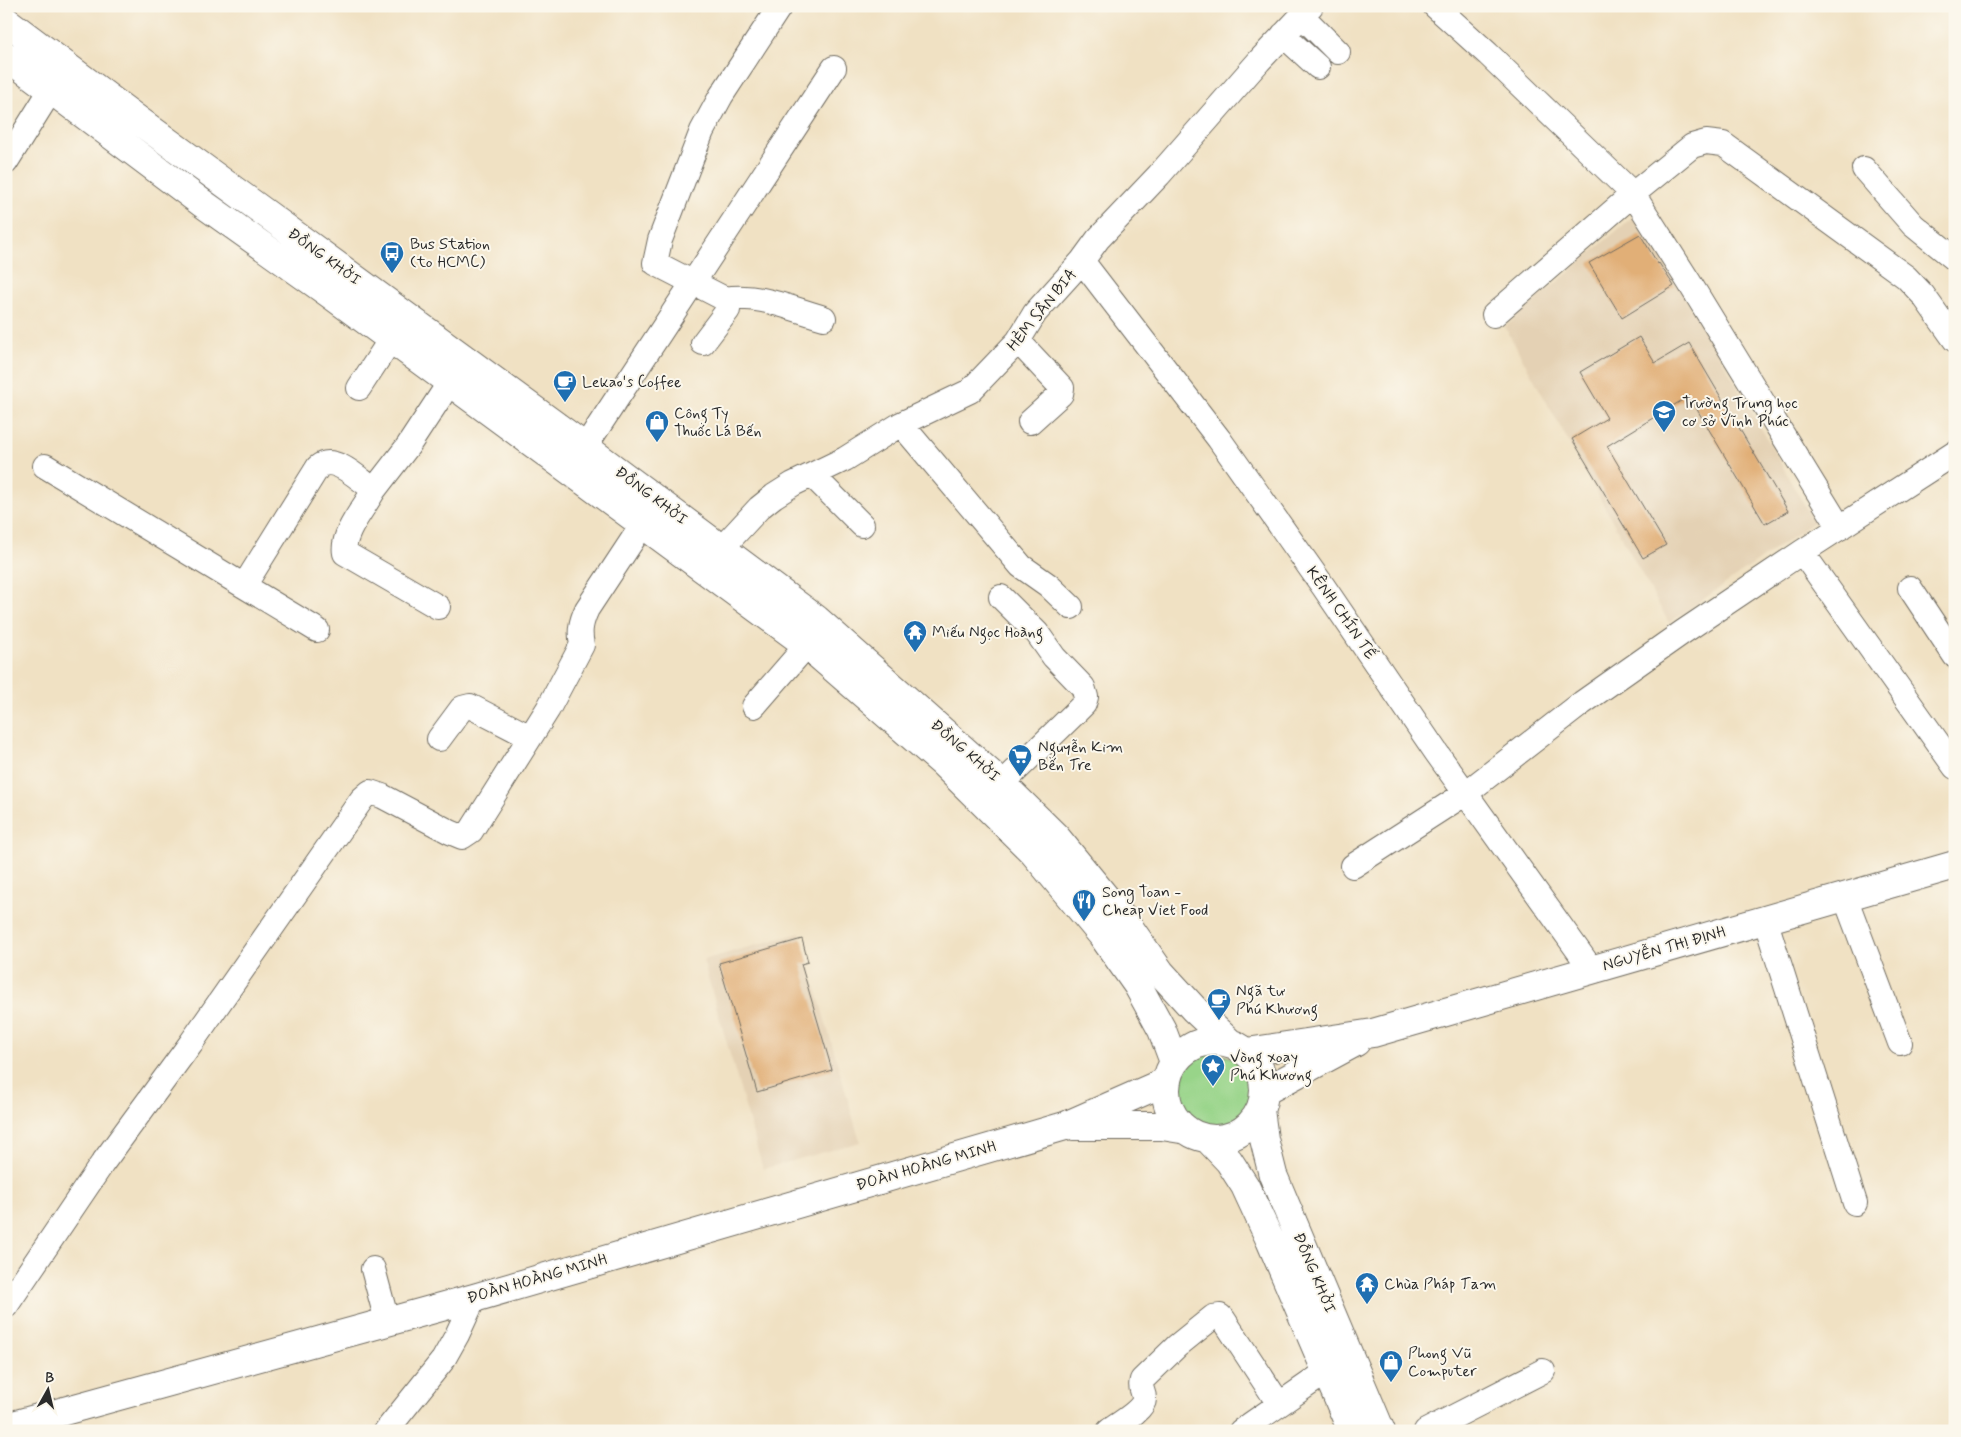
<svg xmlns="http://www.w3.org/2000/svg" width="1961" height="1437" font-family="Mynerve,sans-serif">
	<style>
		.built { fill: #e4d1b4 }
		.green { fill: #98d489; stroke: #62805a }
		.building { fill: #e1af77 }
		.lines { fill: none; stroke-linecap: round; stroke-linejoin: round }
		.minor-casing { stroke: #706b60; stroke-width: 26 }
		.major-casing { stroke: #706b60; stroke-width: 30 }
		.minor { stroke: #fff; stroke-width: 24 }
		.major { stroke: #fff; stroke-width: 28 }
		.labels { text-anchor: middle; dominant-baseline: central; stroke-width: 4; stroke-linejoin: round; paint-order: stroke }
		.poi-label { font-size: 16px; fill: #2b2b2b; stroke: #fbf7ec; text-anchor: start }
		.street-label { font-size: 16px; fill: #2b2b2b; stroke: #fbf7ec }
	</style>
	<rect width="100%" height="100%" fill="#fbf7ec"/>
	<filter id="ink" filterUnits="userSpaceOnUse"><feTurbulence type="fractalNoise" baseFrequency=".02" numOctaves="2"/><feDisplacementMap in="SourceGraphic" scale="10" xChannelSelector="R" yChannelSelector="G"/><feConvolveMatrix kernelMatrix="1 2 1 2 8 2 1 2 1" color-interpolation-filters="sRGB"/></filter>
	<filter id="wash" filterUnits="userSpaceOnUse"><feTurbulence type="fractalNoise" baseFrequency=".0096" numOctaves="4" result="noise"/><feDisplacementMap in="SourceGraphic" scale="20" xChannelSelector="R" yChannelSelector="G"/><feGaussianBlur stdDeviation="1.12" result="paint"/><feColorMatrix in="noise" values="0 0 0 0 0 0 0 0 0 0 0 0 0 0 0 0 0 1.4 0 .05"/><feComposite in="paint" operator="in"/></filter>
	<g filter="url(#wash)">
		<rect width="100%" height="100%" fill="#f0e1c3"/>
		<!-- built -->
		<path class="built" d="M1636 214 1714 345 1814 522 1669 623 1505 327Z
			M800 933 860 1142 763 1169 703 960Z"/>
		<!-- green -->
		<path class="green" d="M1178 1091a37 37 0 1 1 74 0a37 37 0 1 1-74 0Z"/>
		<g id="blocks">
			<!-- building -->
			<path class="building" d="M1640 234 1658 264 1659 263 1674 286 1622 318 1589 263Z
				M1639 337 1655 363 1689 343 1788 511 1765 524 1689 396 1607 446 1666 545 1643 558 1572 439 1607 418 1580 372Z
				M802 939 808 962 801 964 832 1070 757 1092 719 963Z"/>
		</g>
	</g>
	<g filter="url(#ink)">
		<use href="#blocks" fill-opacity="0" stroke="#706b60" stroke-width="1"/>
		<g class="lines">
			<!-- minor casing -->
			<g class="minor-casing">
				<path id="minor" d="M1435 6 1488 54 1633 194 1689 282 1840 528
					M1302 16 1338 52
					M1283 35 1318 67
					M6 162 51 90
					M1864 169 1913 225 1955 259
					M1082 261 1219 439 1323 586 1436 752 1592 970
					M725 299C758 293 792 309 824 318
					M1494 315 1633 194 1692 146 1706 142 1723 144 1906 277 1923 295 1955 340
					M1018 341 1062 388 1061 394 1030 422
					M703 343 728 310 725 299 655 263 660 240 702 131 721 96 780 6
					M359 388 391 339
					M901 424 1021 566 1048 585 1071 607
					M585 447 834 68
					M45 466 244 586 318 467C334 453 360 480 374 490L408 446 450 382
					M812 475 862 525
					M374 490C365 507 341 534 345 553L438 607
					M721 549 759 508 774 496 793 484 845 459 901 424 970 391 1018 341 1035 313 1082 261 1098 239 1159 175 1259 61 1311 6
					M1802 552 1955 767
					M244 586 317 630
					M1910 588 1955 656
					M1001 597 1037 633 1054 657 1083 687 1086 697 1084 704 1074 714 1002 784
					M754 706 807 645
					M439 739 462 708 470 706 530 737
					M1353 866 1466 793 1582 703 1683 632 1802 552 1955 453
					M1845 897 1900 1043
					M1765 919 1855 1203
					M373 1269 387 1321
					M6 1306 102 1164 191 1043 362 799 370 792 382 796 450 832 462 837 471 831 548 709 582 645C579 631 581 622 587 609L643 524
					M386 1431 443 1360 457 1335 474 1298
					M1109 1431C1117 1425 1145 1409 1144 1399 1144 1390 1139 1390 1142 1380L1177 1346 1213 1317 1220 1316 1224 1320 1279 1404
					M1241 1431 1326 1372
					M1426 1431 1543 1371"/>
			</g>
			<!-- major casing -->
			<g class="major-casing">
				<path id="major" d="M6 21 138 120 585 447 816 619 1002 784 1056 837 1124 920 1161 973 1194 1009 1230 1043
					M6 56 202 203 330 294 807 645 944 764 1033 852 1102 935 1138 986 1162 1030 1174 1062
					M1166 1090a49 49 0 1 1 98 0a49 49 0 1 1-98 0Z
					M1247 1052 1373 1033 1955 865
					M1265 1091 1356 1042
					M1260 1110 1264 1139 1273 1175 1381 1431
					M1073 1126H1162L1187 1130
					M1208 1139 1229 1161 1245 1186 1270 1240 1352 1431
					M6 1427 474 1298 1065 1126 1167 1081"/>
			</g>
			<!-- minor -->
			<use href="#minor" class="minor"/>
			<!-- major -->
			<use href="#major" class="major"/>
		</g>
	</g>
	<!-- icons -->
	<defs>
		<g id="bus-pin" transform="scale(1.25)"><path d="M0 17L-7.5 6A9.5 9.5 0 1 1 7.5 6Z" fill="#1f6fb2" stroke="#fbf7ec"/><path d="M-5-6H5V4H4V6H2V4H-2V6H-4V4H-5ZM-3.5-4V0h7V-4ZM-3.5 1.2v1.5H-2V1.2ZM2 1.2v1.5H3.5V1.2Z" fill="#fff"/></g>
		<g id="cafe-pin" transform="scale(1.25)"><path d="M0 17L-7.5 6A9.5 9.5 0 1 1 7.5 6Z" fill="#1f6fb2" stroke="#fbf7ec"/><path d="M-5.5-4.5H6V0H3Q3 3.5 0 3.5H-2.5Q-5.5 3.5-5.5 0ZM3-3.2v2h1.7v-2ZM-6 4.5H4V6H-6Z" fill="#fff"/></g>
		<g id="school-pin" transform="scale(1.25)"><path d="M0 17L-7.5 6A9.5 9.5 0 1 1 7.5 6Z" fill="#1f6fb2" stroke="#fbf7ec"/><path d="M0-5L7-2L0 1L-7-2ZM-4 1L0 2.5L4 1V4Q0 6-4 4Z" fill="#fff"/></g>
		<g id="shop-pin" transform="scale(1.25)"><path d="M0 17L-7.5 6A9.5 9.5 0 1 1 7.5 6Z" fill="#1f6fb2" stroke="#fbf7ec"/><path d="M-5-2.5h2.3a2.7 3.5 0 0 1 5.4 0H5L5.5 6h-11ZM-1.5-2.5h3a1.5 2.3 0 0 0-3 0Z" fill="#fff"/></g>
		<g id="temple-pin" transform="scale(1.25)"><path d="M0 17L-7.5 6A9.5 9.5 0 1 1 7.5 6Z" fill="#1f6fb2" stroke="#fbf7ec"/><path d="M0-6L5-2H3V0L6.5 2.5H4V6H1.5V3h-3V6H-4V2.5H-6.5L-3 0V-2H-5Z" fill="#fff"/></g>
		<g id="supermarket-pin" transform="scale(1.25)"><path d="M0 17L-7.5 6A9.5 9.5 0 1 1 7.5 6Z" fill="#1f6fb2" stroke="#fbf7ec"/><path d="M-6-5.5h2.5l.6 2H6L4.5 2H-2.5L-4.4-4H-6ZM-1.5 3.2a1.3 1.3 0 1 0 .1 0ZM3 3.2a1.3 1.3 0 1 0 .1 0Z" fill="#fff"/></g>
		<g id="restaurant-pin" transform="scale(1.25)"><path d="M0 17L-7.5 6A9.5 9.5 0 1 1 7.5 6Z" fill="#1f6fb2" stroke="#fbf7ec"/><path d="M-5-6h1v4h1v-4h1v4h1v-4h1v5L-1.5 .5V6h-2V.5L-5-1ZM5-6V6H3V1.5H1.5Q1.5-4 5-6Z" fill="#fff"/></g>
		<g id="sight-pin" transform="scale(1.25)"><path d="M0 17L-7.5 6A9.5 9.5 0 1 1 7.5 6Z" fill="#1f6fb2" stroke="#fbf7ec"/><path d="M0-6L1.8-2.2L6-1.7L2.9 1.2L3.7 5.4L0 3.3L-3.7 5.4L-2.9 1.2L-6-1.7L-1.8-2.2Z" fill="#fff"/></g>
	</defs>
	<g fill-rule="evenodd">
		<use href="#bus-pin" x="392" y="253"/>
		<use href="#cafe-pin" x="565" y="382"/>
		<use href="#school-pin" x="1664" y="412"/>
		<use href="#shop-pin" x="657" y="422"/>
		<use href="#temple-pin" x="915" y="632"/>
		<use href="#supermarket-pin" x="1020" y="756"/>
		<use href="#restaurant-pin" x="1084" y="901"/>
		<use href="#cafe-pin" x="1219" y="1000"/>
		<use href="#sight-pin" x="1213" y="1066"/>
		<use href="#temple-pin" x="1367" y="1284"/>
		<use href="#shop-pin" x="1391" y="1362"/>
	</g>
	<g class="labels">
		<!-- poi labels -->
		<g class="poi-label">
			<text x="410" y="244">Bus Station<tspan x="410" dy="18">(to HCMC)</tspan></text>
			<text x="582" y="382">Lekao's Coffee</text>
			<text x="1682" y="403">Trường Trung học<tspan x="1682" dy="18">cơ sở Vĩnh Phúc</tspan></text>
			<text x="674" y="413">Công Ty<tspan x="674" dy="18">Thuốc Lá Bến</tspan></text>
			<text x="932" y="632">Miếu Ngọc Hoàng</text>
			<text x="1038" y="747">Nguyễn Kim<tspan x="1038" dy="18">Bến Tre</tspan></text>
			<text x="1102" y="892">Song Toan -<tspan x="1102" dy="18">Cheap Viet Food</tspan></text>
			<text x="1236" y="991">Ngã tư<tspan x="1236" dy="18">Phú Khương</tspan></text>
			<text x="1230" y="1057">Vòng xoay<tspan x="1230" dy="18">Phú Khương</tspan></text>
			<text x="1384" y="1284">Chùa Pháp Tam</text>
			<text x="1408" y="1353">Phong Vũ<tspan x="1408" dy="18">Computer</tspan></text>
		</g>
		<!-- street labels -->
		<g class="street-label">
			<text transform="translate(324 257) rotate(36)">ĐỒNG KHỞI</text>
			<text transform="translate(1042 310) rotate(-51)">HẺM SÂN BIA</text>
			<text transform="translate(651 496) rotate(37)">ĐỒNG KHỞI</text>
			<text transform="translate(1341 613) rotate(55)">KÊNH CHÍN TẾ</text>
			<text transform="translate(965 751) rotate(41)">ĐỒNG KHỞI</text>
			<text transform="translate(1664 949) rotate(-16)">NGUYỄN THỊ ĐỊNH</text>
			<text transform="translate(926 1166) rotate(-16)">ĐOÀN HOÀNG MINH</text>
			<text transform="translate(1314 1273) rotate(67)">ĐỒNG KHỞI</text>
			<text transform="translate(537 1279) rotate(-16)">ĐOÀN HOÀNG MINH</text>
		</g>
	</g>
	<!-- margin -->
	<rect width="1961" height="1437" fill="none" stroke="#fbf7ec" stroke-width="25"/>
	<!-- north arrow -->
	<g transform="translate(48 1390) rotate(8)" stroke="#fbf7ec" stroke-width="4" paint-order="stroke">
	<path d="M0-4L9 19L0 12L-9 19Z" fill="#2b2b2b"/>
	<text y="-8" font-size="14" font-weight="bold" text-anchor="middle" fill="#2b2b2b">B</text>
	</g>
</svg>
